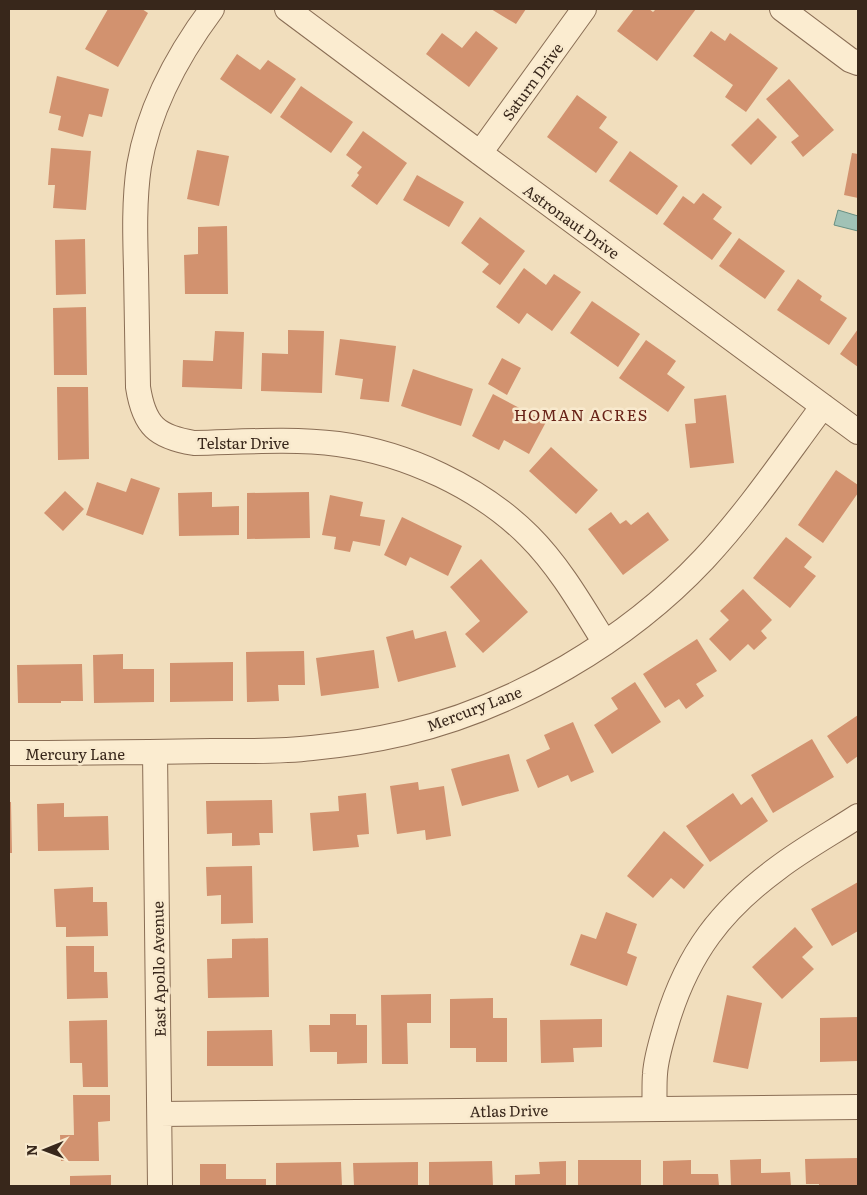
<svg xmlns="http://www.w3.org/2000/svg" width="867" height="1195" font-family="Literata,serif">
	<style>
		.water { fill: #a1c2b6; stroke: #689083 }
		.building { fill: #d2926f }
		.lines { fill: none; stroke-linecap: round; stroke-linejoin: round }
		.minor-casing { stroke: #8a6e55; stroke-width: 26 }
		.minor { stroke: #fbecd0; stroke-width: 24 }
		.labels { text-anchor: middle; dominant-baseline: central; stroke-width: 5; stroke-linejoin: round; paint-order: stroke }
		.street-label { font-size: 15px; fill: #38271b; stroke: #f8e9cd }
		.neighbourhood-label { font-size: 16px; letter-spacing: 1px; fill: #682217; stroke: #f8e9cd }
	</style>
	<rect width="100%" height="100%" fill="#f1debd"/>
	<!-- water -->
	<path class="water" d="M838 210 858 216V231L834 225Z"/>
	<!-- building -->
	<path class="building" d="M108 9H142L148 13 118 67 85 49Z
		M491 9H526L516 24Z
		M634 9H649L653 12 656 9H696L657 61 617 31Z
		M476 31 498 48 469 87 426 54 442 33 462 48Z
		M711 31 725 41 730 33 778 68 746 112 725 97 733 85 693 56Z
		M237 54 260 70 268 60 296 79 271 114 220 79Z
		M57 76 109 89 102 117 89 114 83 137 58 130 61 116 49 113Z
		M789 79 834 130 803 157 791 142 799 136 766 99Z
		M301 86 353 122 331 153 280 117Z
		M577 95 607 117 599 128 618 142 596 173 547 137Z
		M758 118 777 137 751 165 731 145Z
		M363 131 407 163 377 205 351 186 359 175 357 173 362 167 346 155Z
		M51 148 91 151 86 210 53 208 55 185H48Z
		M197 150 229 156 219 206 187 199Z
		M630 151 678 186 657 215 609 181Z
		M852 153 858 154V198L844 195Z
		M417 175 464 202 449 227 403 200Z
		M703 193 722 207 713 219 732 233 712 260 663 224 683 196 694 204Z
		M480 217 525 251 500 285 482 272 489 264 461 243Z
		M227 226 228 294H185L184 255 198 254V227Z
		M739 238 785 271 765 299 719 266Z
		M85 239 86 294 56 295 55 240Z
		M524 268 546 285 554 274 581 292 552 331 527 313 519 324 496 307Z
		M798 279 822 296 820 300 847 318 829 345 777 310Z
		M592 301 640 334 618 367 570 333Z
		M86 307 87 375H54L53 308Z
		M858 329V367L840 354Z
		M288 330 324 331 322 393 261 391 262 353 288 354Z
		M215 331 244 332 242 389 182 387 183 360 213 361Z
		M340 339 396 346 389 402 360 399 363 379 335 375Z
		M646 340 676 361 667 374 685 387 668 412 619 378Z
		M502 358 521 368 507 395 488 384Z
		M413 369 473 389 461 426 401 406Z
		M57 387H88L89 459 58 460Z
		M493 394 546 422 529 454 504 440 499 450 472 436Z
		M726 395 734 463 690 468 685 424 696 423 694 399Z
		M551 447 598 490 576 514 529 471Z
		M836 470 858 485V493L823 543 798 525Z
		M131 478 160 488 143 535 86 515 97 482 126 492Z
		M65 491 84 509 63 531 44 513Z
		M212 492V507L239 506V535L179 536 178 493Z
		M309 492 310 538 247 539V493Z
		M330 495 363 502 360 516 385 520 380 546 353 541 350 552 334 549 336 537 322 535Z
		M611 512 620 524 626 520 631 525 648 512 669 540 623 575 588 529Z
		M402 517 462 546 448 576 410 557 406 566 384 555Z
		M786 537 812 557 804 567 816 576 790 608 753 578Z
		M481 559 528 612 483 653 465 634 480 621 450 587Z
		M743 589 772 620 761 631 767 638 754 650 748 644 730 661 709 639 729 620 720 611Z
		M413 630 415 639 446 631 456 667 398 682 386 637Z
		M697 639 717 671 696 684 704 696 686 709 679 699 665 708 643 674Z
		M374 650 379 688 321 696 316 658Z
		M304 651 305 685H278L279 701 247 702 246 652Z
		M123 654V669H154V702L94 703 93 655Z
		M233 662V701L170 702V663Z
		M82 664 83 701H61V703H18L17 665Z
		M635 682 661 722 612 754 594 725 618 709 611 698Z
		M858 715V756L847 764 827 736Z
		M573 722 594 772 571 782 568 775 538 788 526 760 550 749 544 735Z
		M812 739 834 777 773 813 751 775Z
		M509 754 519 791 462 806 451 769Z
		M418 782 419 790 444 786 451 836 426 840 425 830 397 834 390 786Z
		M366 793 369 834 357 835 359 847 313 851 310 813 339 811 338 796Z
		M733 793 741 805 752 797 768 821 710 862 686 826Z
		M272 800 273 833H259L260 845 232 846V833L207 834 206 801Z
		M9 802H11L12 853H9Z
		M64 803V817L108 816 109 850 38 851 37 804Z
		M664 831 704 865 684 889 671 878 653 898 627 876Z
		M252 866 253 923 221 924V895L207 896 206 867Z
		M858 882V931L832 946 811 909Z
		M93 887V902H107L108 936 66 937V927H56L54 889Z
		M606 912 637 924 627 953 637 957 627 986 570 965 581 934 596 939Z
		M795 927 813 947 802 957 814 969 782 999 752 967Z
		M268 938 269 997 208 998 207 959 232 958V939Z
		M66 946H94V972H107L108 998 67 999Z
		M431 994V1023H407L408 1064H382L381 995Z
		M727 995 762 1003 748 1069 713 1062Z
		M493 998V1018H507V1062H476V1048H450V999Z
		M330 1014H356V1025H367V1063L337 1064V1052H310L309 1025H330Z
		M858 1017V1061L820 1062V1018Z
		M602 1019V1047L573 1048 574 1062 541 1063 540 1020Z
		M107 1020 108 1087H83L82 1063H70L69 1021Z
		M272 1030 273 1066H207V1031Z
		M73 1095H110V1121L98 1122 99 1161H61L60 1135H74Z
		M858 1158V1186H819V1184H806L805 1159Z
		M761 1159V1173L790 1172 791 1186H731L730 1160Z
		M578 1160H641V1186H578Z
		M691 1160V1174H718L719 1186H663V1161Z
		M492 1161 493 1186H429V1162Z
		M566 1161V1186H515V1175L540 1174 539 1162Z
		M341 1162 342 1186H276V1163Z
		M418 1162V1186H354L353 1163Z
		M200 1164H226V1179H266V1186H200Z
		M111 1175V1186H70V1176Z"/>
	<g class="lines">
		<!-- minor casing -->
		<g class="minor-casing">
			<path id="minor" d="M212 9C177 56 149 107 139 166 134 200 135 235 136 269 137 308 137 348 138 387 144 426 157 437 194 443 242 442 291 438 338 444 406 453 480 487 529 536 560 567 582 606 605 643
				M287 9 480 153 858 432
				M782 9 850 60 858 63
				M480 153 584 9
				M155 752 160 1186
				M9 753C77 753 145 752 212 751 245 751 279 752 312 748 343 745 375 740 405 733 515 707 627 641 704 559 748 512 785 457 823 406
				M654 1109C655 1097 654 1086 655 1074 656 1057 662 1039 667 1022 688 953 721 910 778 868 803 849 832 833 858 816
				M160 1114 858 1107"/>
		</g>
		<!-- minor -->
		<use href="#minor" class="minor"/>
	</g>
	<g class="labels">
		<!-- street labels -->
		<g class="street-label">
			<text transform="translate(532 81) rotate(-54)">Saturn Drive</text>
			<text transform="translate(572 221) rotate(36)">Astronaut Drive</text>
			<text x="243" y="442">Telstar Drive</text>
			<text transform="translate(474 708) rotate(-21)">Mercury Lane</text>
			<text x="75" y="753">Mercury Lane</text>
			<text transform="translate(158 969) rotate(-91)">East Apollo Avenue</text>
			<text transform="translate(509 1110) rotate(-1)">Atlas Drive</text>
		</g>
		<!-- neighbourhood labels -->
		<g class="neighbourhood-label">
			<text x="581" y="414">HOMAN ACRES</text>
		</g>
	</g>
	<!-- border -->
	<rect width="867" height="1195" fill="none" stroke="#38271b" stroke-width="20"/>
	<!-- north arrow -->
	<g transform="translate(45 1150) rotate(269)" stroke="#f8e9cd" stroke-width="4" paint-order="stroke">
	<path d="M0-4L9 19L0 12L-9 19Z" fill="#38271b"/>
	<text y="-8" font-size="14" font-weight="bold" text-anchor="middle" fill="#38271b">N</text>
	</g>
</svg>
